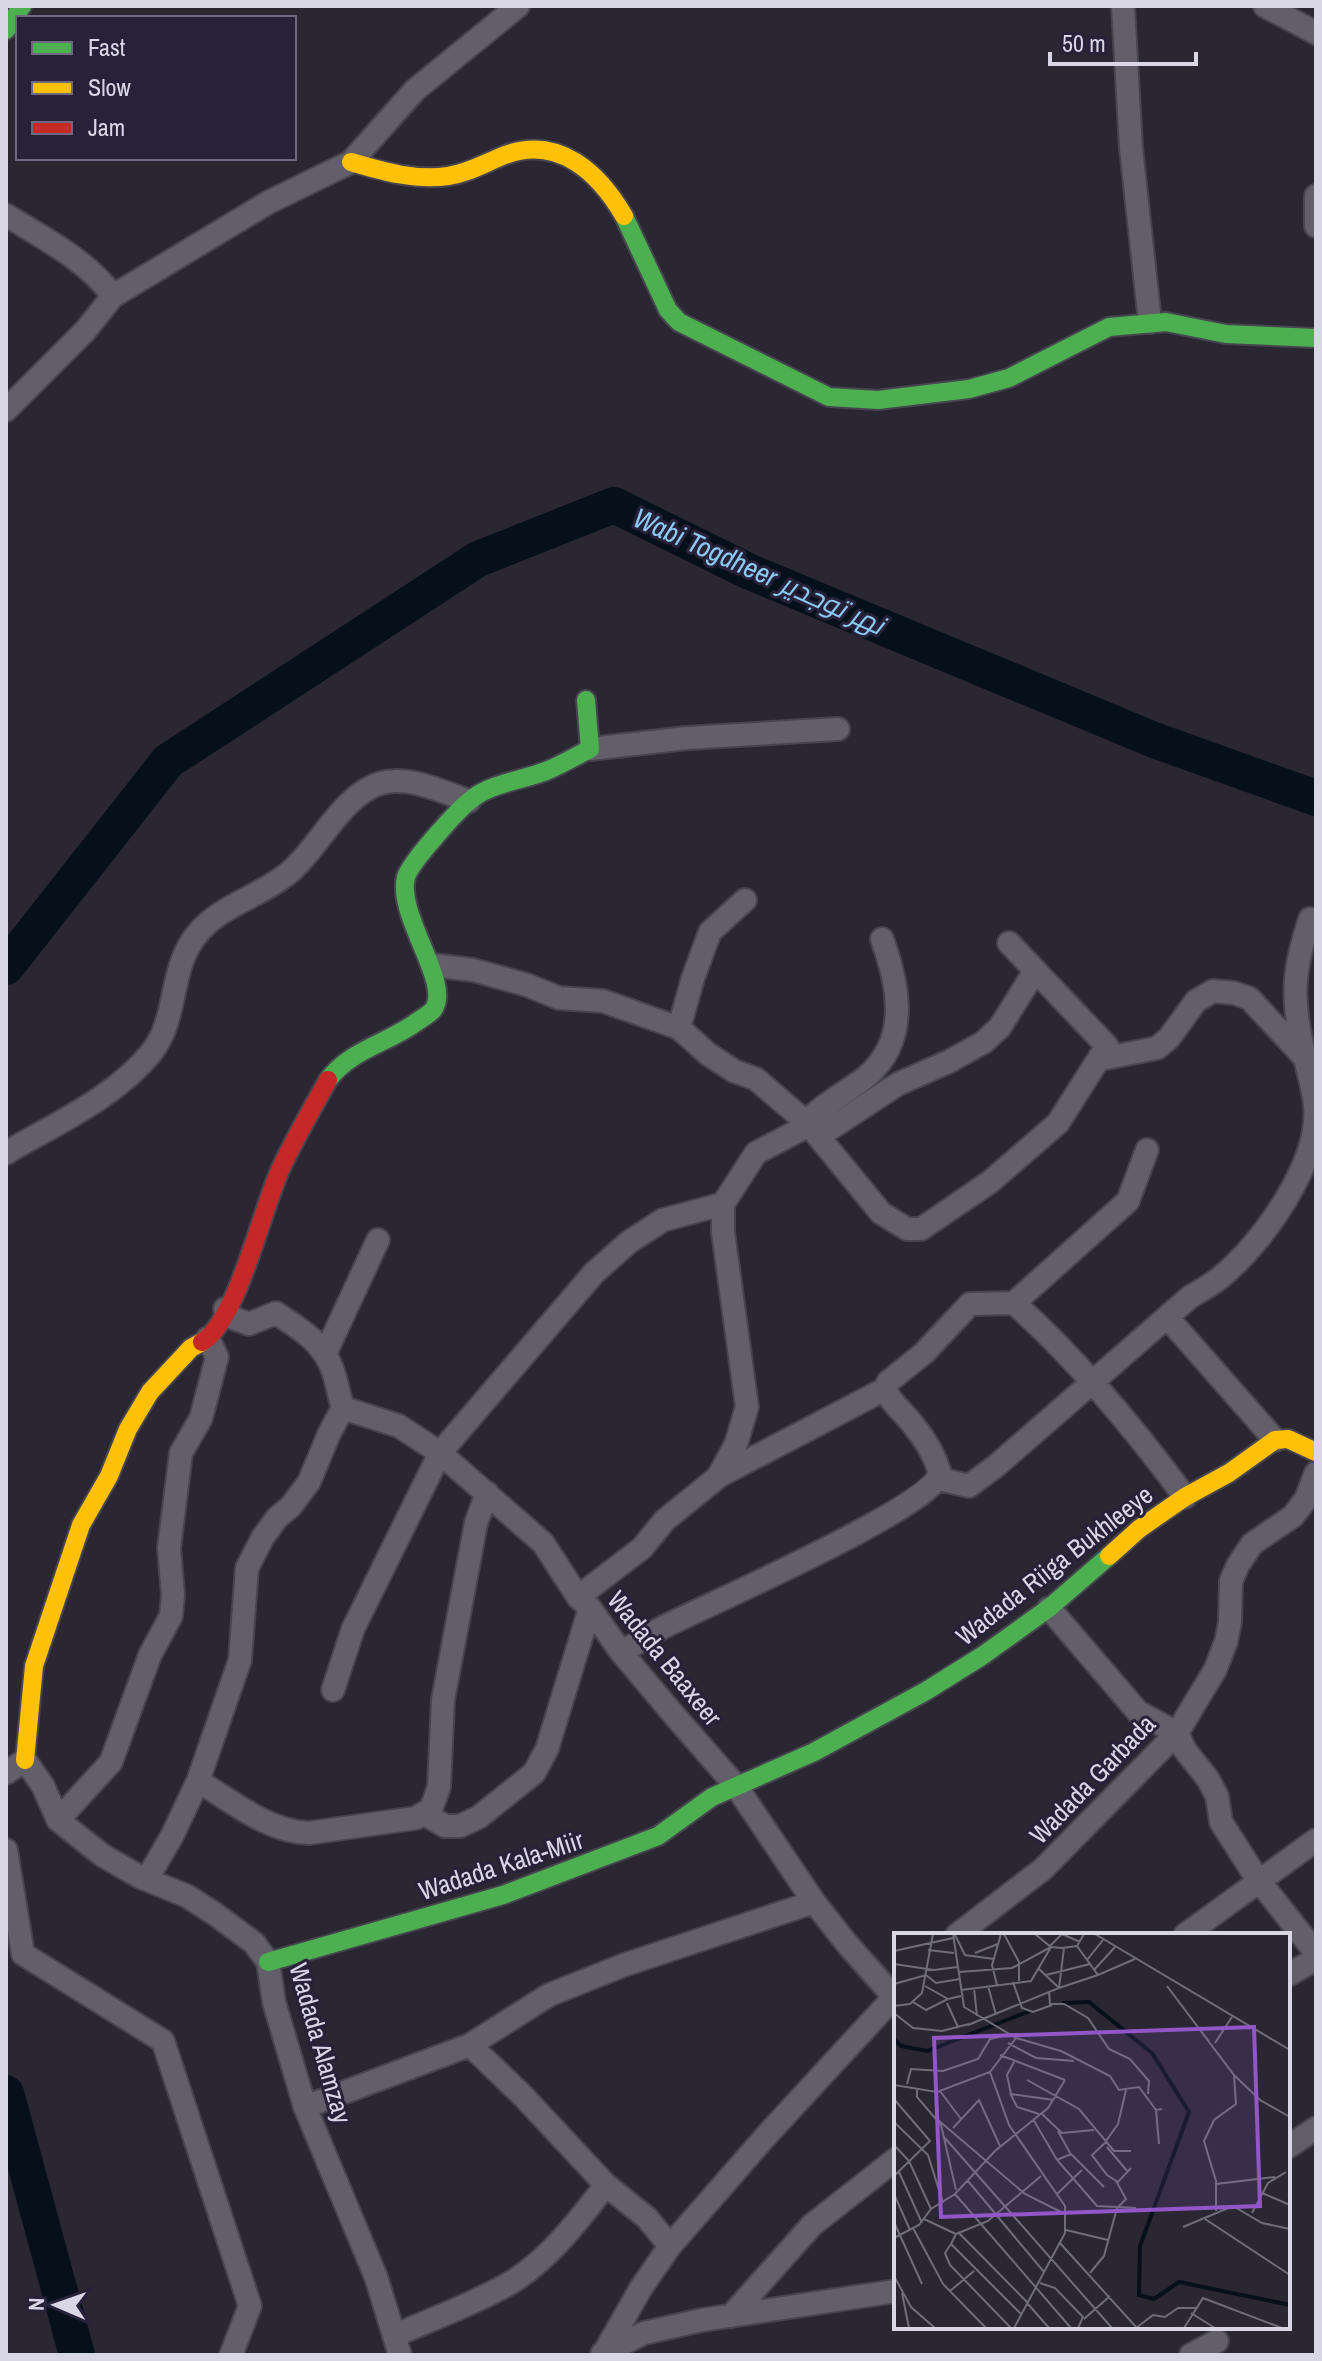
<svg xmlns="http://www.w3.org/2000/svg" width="1322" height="2361" font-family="'Archivo Narrow',Cairo,sans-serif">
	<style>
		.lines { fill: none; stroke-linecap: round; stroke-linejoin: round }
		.river { stroke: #05101b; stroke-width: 36 }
		.street-casing { stroke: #46444f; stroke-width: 26 }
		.fast-casing { stroke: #46444f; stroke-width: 22 }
		.slow-casing { stroke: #46444f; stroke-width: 22 }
		.jam-casing { stroke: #46444f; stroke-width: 22 }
		.street { stroke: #625f6a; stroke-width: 22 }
		.fast { stroke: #4caf50; stroke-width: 18 }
		.slow { stroke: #ffc107; stroke-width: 18 }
		.jam { stroke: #c62828; stroke-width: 18 }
		.labels { text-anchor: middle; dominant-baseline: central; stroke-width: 6; stroke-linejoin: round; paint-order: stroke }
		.street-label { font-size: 26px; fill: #d9d6e6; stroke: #272139 }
		.water-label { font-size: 28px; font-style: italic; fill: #8acbf4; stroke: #272139 }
		.inset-river { fill: none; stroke: #05101b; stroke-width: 4 }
		.inset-road { fill: none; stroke: #706d7b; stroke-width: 2 }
		.view { fill: #9256c9; fill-opacity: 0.15; stroke: #9256c9; stroke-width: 4 }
		.inset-edge { fill: none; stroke: #d9d6e6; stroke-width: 4 }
	</style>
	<rect width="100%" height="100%" fill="#2a2733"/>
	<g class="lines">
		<!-- river -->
		<path class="river" d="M6 967 168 761 478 559 614 505 750 572 1154 740 1316 798
			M6 2093 77 2355"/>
		<!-- street casing -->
		<g class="street-casing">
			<path id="street" d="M1123 6 1131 148 1150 322
				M1265 6 1316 33
				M1316 196V226
				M6 215C43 238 87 260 113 296
				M6 410 85 331 113 296 269 202 351 162 415 90 518 6
				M590 749 687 738 838 729
				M432 965 473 970 527 985 559 998 603 1001 679 1028 708 1054 734 1071 756 1079 806 1122
				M679 1028 693 978 710 932 745 900
				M1101 1059 1157 1048 1169 1038 1196 1001 1213 991 1234 993 1249 998 1306 1059
				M809 1125 881 1213 907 1229H921L990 1182 1058 1123 1107 1046 1009 943
				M819 1136 898 1084 950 1061 984 1042 1000 1027 1035 971
				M6 1153C55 1124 114 1098 151 1053 176 1022 170 980 189 946 211 906 259 899 291 871 320 846 342 795 381 783 408 775 443 792 469 801
				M1014 1303C1078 1360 1134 1428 1185 1497
				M1167 1317 1275 1440
				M325 1354 378 1240
				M343 1408 399 1426 440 1453 543 1543 578 1597 590 1608 621 1652 674 1715 736 1786 814 1902 848 1945 896 1999
				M719 1476 885 1389
				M939 1479 969 1486 996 1466 1190 1297C1200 1291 1211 1285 1221 1277 1263 1243 1321 1161 1315 1105 1313 1085 1306 1065 1302 1045 1291 995 1294 967 1310 919
				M578 1597 642 1548 665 1520 718 1477 736 1444 747 1407 723 1232V1204
				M1049 1608 1138 1712 1177 1733 1185 1750 1208 1779 1217 1796 1221 1822 1256 1877 1316 1953
				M621 1652C634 1645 646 1637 658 1630 701 1607 932 1508 940 1473 935 1457 925 1439 914 1426 905 1413 891 1404 885 1389L888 1382 924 1353 970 1304 1014 1303 1128 1201 1147 1150
				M333 1690 353 1629 440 1453 594 1273 629 1242 663 1220 723 1204 756 1153 809 1125 806 1122C824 1103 846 1093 866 1077 910 1040 899 986 882 939
				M6 1773 25 1760 43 1786 58 1820 102 1855 140 1877 187 1896 215 1914 254 1943 268 1962 274 2002 305 2107 376 2277 400 2355
				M198 1781C232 1801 268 1832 309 1833L416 1818 431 1809 439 1787 443 1700 476 1523 487 1493
				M425 1814 445 1826H460L479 1817 534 1773 547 1749 590 1608
				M58 1820 111 1762 150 1655 171 1616 173 1595 169 1548 181 1453 201 1418 217 1357 208 1338
				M6 1850 23 1954 163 2041 250 2306 231 2355
				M147 1879 172 1836 198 1781 240 1660 247 1568 263 1537 277 1518 291 1506 309 1482 329 1434 343 1408C339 1396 337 1383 333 1371 324 1343 299 1328 276 1313L249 1324 233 1318 225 1309
				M957 1935 1043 1869 1177 1733 1215 1670 1226 1642 1230 1622 1231 1581 1238 1565 1252 1544 1293 1516 1306 1499 1316 1473
				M1185 1935 1316 1840
				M1288 1975 1316 1959
				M305 2107 470 2045
				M1288 2147 1316 2128
				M670 2246 647 2218 606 2185 524 2097 470 2045 549 1995 624 1965 814 1902
				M731 2316 812 2225 896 2159
				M394 2336C433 2318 475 2304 512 2282 550 2258 579 2220 606 2185
				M604 2353 641 2288 670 2246 766 2136 896 1995
				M602 2354 644 2333 702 2320 896 2291
				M1191 2355 1217 2341"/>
		</g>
		<!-- fast casing -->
		<g class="fast-casing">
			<path id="fast" d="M6 30 22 6
				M624 216 668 310 679 322 829 397 878 400 969 389 1009 378 1109 327 1166 322 1226 334 1316 338
				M328 1080C351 1049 389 1043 418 1021 422 1018 430 1014 433 1010 453 984 396 916 406 877 410 863 459 808 473 798 493 783 523 780 546 771 561 765 576 756 590 749L586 700
				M268 1962 503 1895 658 1836 712 1797 814 1752 926 1691 982 1656 1049 1608 1109 1556"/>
		</g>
		<!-- slow casing -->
		<g class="slow-casing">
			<path id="slow" d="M351 162C382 171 415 181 448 176 469 173 485 163 505 155 559 135 599 173 624 216
				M1109 1556 1139 1529 1185 1497 1229 1473 1275 1440 1288 1439 1316 1452
				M25 1760 34 1666 81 1525 109 1476 128 1429 150 1392 191 1348 202 1342"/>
		</g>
		<!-- jam casing -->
		<g class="jam-casing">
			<path id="jam" d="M202 1342C238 1320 262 1208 281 1168 295 1138 312 1109 328 1080"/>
		</g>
		<!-- street -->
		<use href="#street" class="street"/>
		<!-- fast -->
		<use href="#fast" class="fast"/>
		<!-- slow -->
		<use href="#slow" class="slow"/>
		<!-- jam -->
		<use href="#jam" class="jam"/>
	</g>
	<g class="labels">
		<!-- street labels -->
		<g class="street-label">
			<text transform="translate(1054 1565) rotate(-38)">Wadada Riiga Bukhleeye</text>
			<text transform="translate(665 1658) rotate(51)">Wadada Baaxeer</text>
			<text transform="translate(1092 1779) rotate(-46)">Wadada Garbada</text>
			<text transform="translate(501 1865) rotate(-18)">Wadada Kala-Miir</text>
			<text transform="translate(321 2043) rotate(74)">Wadada Alamzay</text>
		</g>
		<!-- water labels -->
		<g class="water-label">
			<text transform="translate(759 571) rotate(24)">Wabi Togdheer نهر توجدير</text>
		</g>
	</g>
	<!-- overview -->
	<g transform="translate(894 1933)">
		<rect width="396" height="396" fill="#2a2733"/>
		<path class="inset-river" d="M168 70 195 69 258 120 295 179 246 313 245 362 260 366 285 349 396 372M0 106 7 113 33 118 136 78"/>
		<path class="inset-road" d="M59 1 70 74 122 105M110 1 125 29V48M141 1 157 14 168 15 183 13 190 1M201 1 396 117M61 2 71 22 100 26M156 13 168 1 186 9M183 13 204 42 241 26M170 15 165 55 204 42M34 17 60 20M0 18 59 5M81 20 104 11M193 27 209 7M0 31 40 37 63 34M200 37 221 14M65 39 118 35 157 14M152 42 196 31M119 49 128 75 139 79 158 72M0 51 32 42 42 50 66 46M103 52 98 32 107 1M31 53 54 66 67 63M94 53 102 82M273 53 340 142 366 167 396 184M80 55 83 83M67 57 137 48 157 14M155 59 156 71H170L194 85 215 116 236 126 255 148 254 161M19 69 32 77 54 66M53 70 64 94M0 73 16 71 28 60 39 1M0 80 19 95 48 98 75 91M74 92 165 55 144 35M122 105 167 118 216 143 225 157 245 154 262 177 268 176M114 110 142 125 180 128M321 110 338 84M106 122 171 147M120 129 113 142 117 161 160 167M96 139 115 192 171 273V300L120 395M133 147 185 176 220 218H237M13 151 17 136 49 138 84 126 96 106 119 101M0 152 43 159 96 139 122 105M23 157V164L47 192 62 257M46 158 67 186M116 160 123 174 145 181M0 166 36 208 0 243M262 177 265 211M147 180 168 200 200 197M139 186 163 227 177 221 210 254M44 187 131 261 169 280M0 189 34 222 49 270M59 195 85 167 106 213M164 198 176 220M50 204 218 395M212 208 224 191 232 157M212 209 198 222 213 242 224 249 237 235M0 212 15 228 37 276M213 214 234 239M164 228 203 273 242 275M5 239 28 290M74 248 150 339M322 251 381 244M368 260 396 272M0 261 16 297M61 261 177 395M163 261 188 237M322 278V248L310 208 320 187 342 171 340 142M358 280 374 250 392 239M30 286 62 301 57 311 127 381M311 286 396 342M0 289 28 351M289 294 339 273 368 290 396 296M19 295 49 351 92 395M172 297 214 307M64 299 134 370M62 301 94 288 147 243M0 305 25 292 37 276 61 261 101 218 154 175 171 147M165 309 242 394M57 311 51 320 56 332 117 395M196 340 210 323 223 275 232 266 222 248M0 343 17 374 41 395M146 350 161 355 189 384 184 395M56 358 80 338M8 360 15 395M134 371 155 395M297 380 321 395M190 386 216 363M242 395 259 382 271 384 284 375H302M290 395 309 365 388 395"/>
		<path class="view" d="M360 94 366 273 47 284 40 105Z"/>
		<rect width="396" height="396" class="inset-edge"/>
	</g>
	<!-- border -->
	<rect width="1322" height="2361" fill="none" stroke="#d9d6e6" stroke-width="16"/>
	<!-- legend -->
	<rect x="16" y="16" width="280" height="144" fill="#272139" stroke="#6e697e" stroke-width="2"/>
	<rect x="32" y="42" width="40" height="12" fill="#4caf50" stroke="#6e697e" stroke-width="2"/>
	<text x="88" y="56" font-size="24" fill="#d9d6e6">Fast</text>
	<rect x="32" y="82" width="40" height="12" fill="#ffc107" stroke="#6e697e" stroke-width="2"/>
	<text x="88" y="96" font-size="24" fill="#d9d6e6">Slow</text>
	<rect x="32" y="122" width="40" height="12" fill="#c62828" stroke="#6e697e" stroke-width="2"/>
	<text x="88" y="136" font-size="24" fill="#d9d6e6">Jam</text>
	<!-- north arrow -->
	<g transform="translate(56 2305) rotate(272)" stroke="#272139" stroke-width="6" paint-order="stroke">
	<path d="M0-6L14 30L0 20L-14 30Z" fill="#d9d6e6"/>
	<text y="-12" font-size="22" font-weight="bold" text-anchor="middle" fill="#d9d6e6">N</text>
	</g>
	<!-- scale -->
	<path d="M1050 52v12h146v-12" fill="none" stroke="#d9d6e6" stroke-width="4"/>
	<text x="1062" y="52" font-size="24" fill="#d9d6e6" stroke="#272139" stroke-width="6" paint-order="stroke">50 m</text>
</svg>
